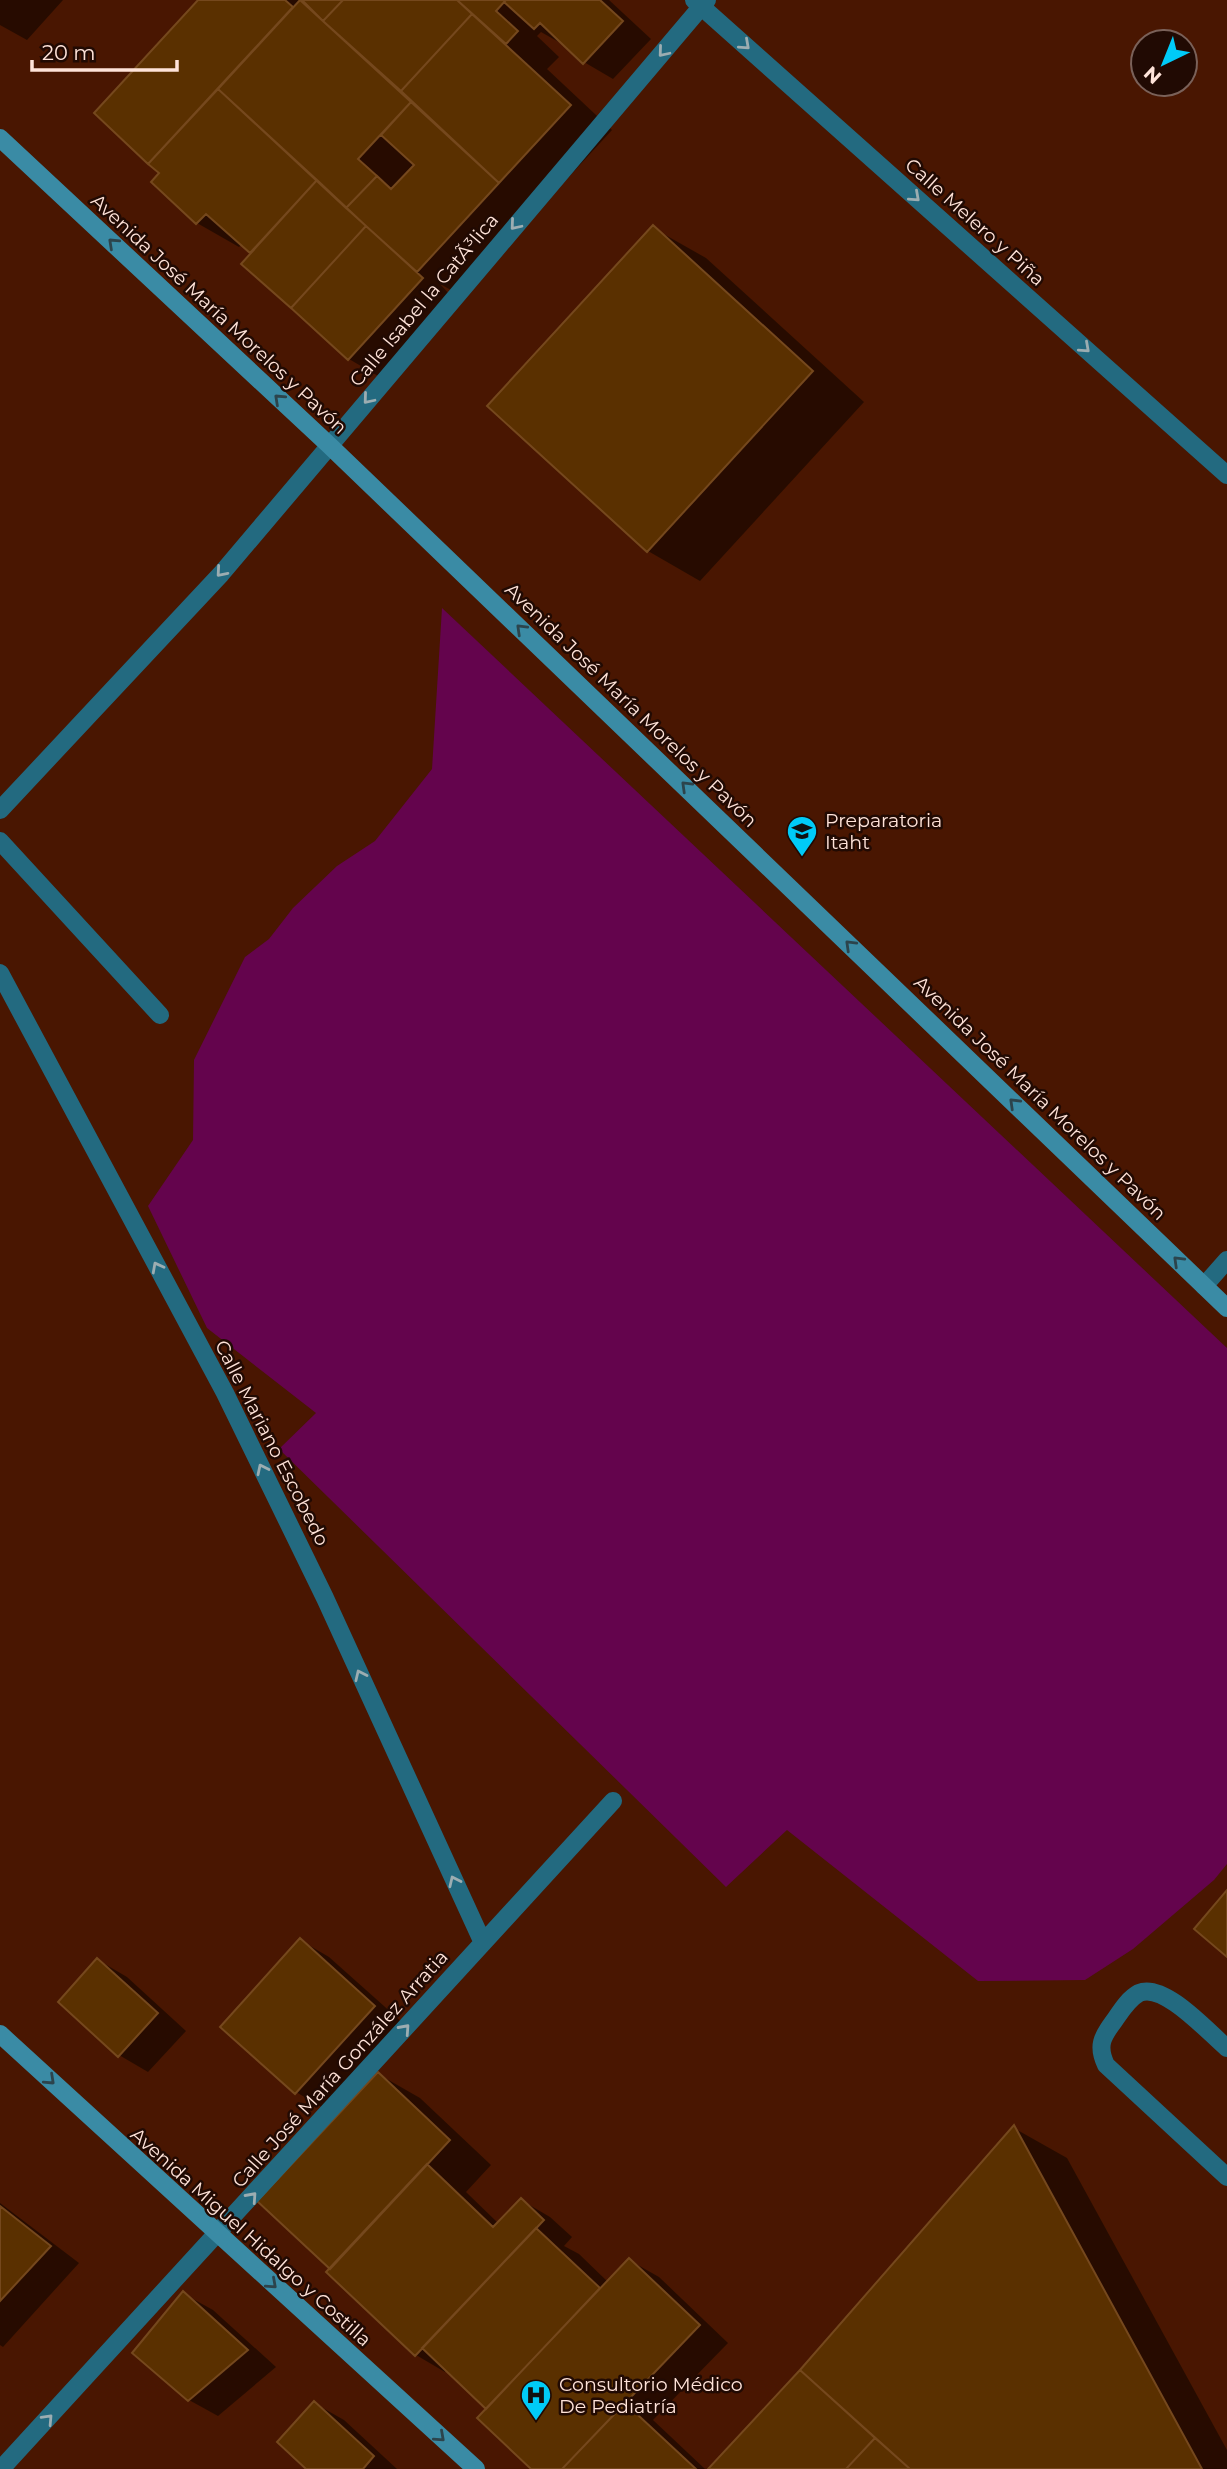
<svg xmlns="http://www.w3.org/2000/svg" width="1227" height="2469" font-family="Montserrat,sans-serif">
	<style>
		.green { fill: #64044d }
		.shadow { fill: #0007 }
		.building { fill: #5a3000; stroke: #75481d; stroke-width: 2 }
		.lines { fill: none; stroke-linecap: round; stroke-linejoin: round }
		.lane { stroke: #236a80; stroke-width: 18 }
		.street { stroke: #236a80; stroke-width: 18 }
		.secondary { stroke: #3a8ba5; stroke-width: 18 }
		.oneway { stroke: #9cadb1 }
		.oneway2 { stroke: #2c444c }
		.labels { text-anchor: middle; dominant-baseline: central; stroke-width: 5; stroke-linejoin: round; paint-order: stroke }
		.street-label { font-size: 19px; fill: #ffe3d9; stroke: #210a03 }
		.poi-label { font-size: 19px; fill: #ffe3d9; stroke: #210a03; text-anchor: start }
	</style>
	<rect width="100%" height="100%" fill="#491601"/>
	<!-- green -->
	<path class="green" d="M442 608 1227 1348V1864L1214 1880 1133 1949 1085 1980 978 1981 787 1830 726 1887 279 1449 316 1413 207 1328 148 1206 193 1140 194 1060 245 957 269 939 293 908 337 866 375 841 432 769Z"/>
	<!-- shadow -->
	<path class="shadow" d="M0 0H63L27 40 0 25Z
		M201 0H609L651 39 613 79 584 62 564 45 541 32 537 36 559 57 547 69 612 130 460 295 440 284 451 296 378 376 349 359 244 264 253 253 242 244 239 247 197 223 153 181 161 173 96 113Z
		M653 228 706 258 864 402 700 581 648 551Z
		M300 1940 329 1957 403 2023 325 2109 296 2092Z
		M98 1960 127 1977 186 2031 148 2072 119 2055Z
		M378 2074 420 2098 491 2165 466 2192 499 2224 521 2200 550 2217 572 2237 564 2246 579 2254 608 2282 629 2260 659 2277 728 2343 653 2420 705 2469H534L489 2408 447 2369 445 2372 416 2355Z
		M1014 2128 1067 2158 1227 2450V2469H711L804 2368Z
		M0 2203 79 2263 3 2347 0 2345Z
		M184 2294 213 2310 276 2367 218 2416 189 2400Z
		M314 2403 344 2420 397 2469H309Z"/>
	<!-- building -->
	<path class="building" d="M198 0H285L293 7 148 164 94 113Z
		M300 0 411 102 358 159 377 176 346 208 218 89Z
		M302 0H343L323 21Z
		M343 0H457L472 14 401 91 323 21Z
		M457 0H506L496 11 518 31 506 44Z
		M506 0H600L623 21 583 64 540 23 534 29 504 2Z
		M472 14 571 105 499 183 401 91Z
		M218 89 317 180 250 253 206 214 196 224 151 182 159 173 148 164Z
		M411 102 499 183 417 272 346 208 377 176 391 189 414 165 381 135Z
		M317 180 366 226 291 308 241 264Z
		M653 225 813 371 647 552 487 406Z
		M366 226 423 278 348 360 291 308Z
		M1227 1890V1957L1194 1929Z
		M300 1938 375 2006 295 2094 220 2027Z
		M97 1958 158 2013 118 2057 58 2002Z
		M378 2072 450 2140 330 2269 257 2201Z
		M1014 2125 1202 2469H910L800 2370Z
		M427 2164 493 2227 521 2198 544 2220 415 2356 326 2272Z
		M0 2206 51 2246 0 2301Z
		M536 2228 600 2288 486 2409 422 2348Z
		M629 2258 700 2325 562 2469H531L477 2418Z
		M183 2291 248 2350 188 2401 132 2353Z
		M800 2370 875 2438 846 2469H708Z
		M314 2401 374 2456 363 2469H306L277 2442Z
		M625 2403 696 2469H562Z
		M875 2438 910 2469H846Z"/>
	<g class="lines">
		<!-- lane -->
		<path class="lane" d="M0 841 160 1015
			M1227 2048C1208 2032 1164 1982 1139 1993 1128 1999 1121 2011 1114 2021 1102 2037 1097 2046 1106 2065L1227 2177"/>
		<!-- street -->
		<path class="street" d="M694 0 1227 475
			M0 810 221 574 707 0
			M0 973 225 1393 325 1598 483 1943
			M1204 1286 1227 1260
			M1 2469 613 1801"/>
		<!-- secondary -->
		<path class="secondary" d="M0 138 329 445 1227 1308
			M0 2034 476 2469"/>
	</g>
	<!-- one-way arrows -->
	<defs><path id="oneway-chevron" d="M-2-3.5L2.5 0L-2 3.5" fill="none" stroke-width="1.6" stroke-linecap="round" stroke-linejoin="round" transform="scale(1.75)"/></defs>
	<g class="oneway">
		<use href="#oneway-chevron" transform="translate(745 45) rotate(42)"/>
		<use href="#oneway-chevron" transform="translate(663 52) rotate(130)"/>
		<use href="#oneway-chevron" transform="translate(915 197) rotate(42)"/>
		<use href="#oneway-chevron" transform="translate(515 225) rotate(130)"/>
		<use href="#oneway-chevron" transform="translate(1085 348) rotate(42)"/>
		<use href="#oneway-chevron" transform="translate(368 399) rotate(130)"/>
		<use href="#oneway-chevron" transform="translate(221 572) rotate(131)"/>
		<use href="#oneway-chevron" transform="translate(157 1267) rotate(-118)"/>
		<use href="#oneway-chevron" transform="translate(262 1469) rotate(-116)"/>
		<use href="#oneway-chevron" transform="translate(360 1675) rotate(-115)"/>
		<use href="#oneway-chevron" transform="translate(454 1881) rotate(-115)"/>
		<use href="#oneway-chevron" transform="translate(405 2029) rotate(-48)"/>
		<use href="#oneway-chevron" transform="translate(252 2197) rotate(-48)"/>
		<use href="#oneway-chevron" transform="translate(48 2419) rotate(-47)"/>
	</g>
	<g class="oneway2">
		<use href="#oneway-chevron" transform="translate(113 243) rotate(-137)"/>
		<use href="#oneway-chevron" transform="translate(279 399) rotate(-137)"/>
		<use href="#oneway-chevron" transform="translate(521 629) rotate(-136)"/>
		<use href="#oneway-chevron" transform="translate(686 786) rotate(-136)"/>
		<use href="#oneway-chevron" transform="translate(850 945) rotate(-136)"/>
		<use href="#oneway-chevron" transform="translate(1014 1103) rotate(-136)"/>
		<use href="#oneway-chevron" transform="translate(1178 1261) rotate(-136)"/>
		<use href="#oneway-chevron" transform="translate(50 2080) rotate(43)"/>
		<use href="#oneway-chevron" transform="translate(272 2284) rotate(42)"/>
		<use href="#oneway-chevron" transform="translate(440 2437) rotate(42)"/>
	</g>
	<!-- icons -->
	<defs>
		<g id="school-pin" transform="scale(1.575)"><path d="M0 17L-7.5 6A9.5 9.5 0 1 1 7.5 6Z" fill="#00cbf8" stroke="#210a03"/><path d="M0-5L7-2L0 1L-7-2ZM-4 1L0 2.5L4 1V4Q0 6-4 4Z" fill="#111"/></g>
		<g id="hospital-pin" transform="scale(1.575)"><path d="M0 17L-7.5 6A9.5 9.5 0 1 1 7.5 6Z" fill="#00cbf8" stroke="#210a03"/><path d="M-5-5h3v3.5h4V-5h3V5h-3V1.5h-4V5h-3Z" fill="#111"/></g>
	</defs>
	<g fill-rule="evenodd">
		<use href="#school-pin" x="802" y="831"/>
		<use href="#hospital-pin" x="536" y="2395"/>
	</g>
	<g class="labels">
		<!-- street labels -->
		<g class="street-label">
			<text transform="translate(975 222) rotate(42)">Calle Melero y Piña</text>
			<text transform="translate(424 300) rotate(-50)">Calle Isabel la CatÃ³lica</text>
			<text transform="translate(219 314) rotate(43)">Avenida José María Morelos y Pavón</text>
			<text transform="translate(631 705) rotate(44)">Avenida José María Morelos y Pavón</text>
			<text transform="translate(1040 1098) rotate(44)">Avenida José María Morelos y Pavón</text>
			<text transform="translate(272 1443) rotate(63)">Calle Mariano Escobedo</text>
			<text transform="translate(340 2069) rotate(-48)">Calle José María González Arratia</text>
			<text transform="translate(251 2237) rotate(42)">Avenida Miguel Hidalgo y Costilla</text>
		</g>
		<!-- poi labels -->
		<g class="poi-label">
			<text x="825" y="820">Preparatoria<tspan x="825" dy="22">Itaht</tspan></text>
			<text x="559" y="2384">Consultorio Médico<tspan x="559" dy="22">De Pediatría</tspan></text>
		</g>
	</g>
	<!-- north arrow -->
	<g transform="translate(1164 63) rotate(223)"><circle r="33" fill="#210a03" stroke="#7a6159" stroke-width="2"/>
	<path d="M0-5L12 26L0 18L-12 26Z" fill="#00cbf8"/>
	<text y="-10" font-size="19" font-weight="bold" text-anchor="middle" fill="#ffe3d9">N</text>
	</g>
	<!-- scale -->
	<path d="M32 60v10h145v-10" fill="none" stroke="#ffe3d9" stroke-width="3.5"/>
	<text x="42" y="60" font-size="21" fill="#ffe3d9" stroke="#210a03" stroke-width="5" paint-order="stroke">20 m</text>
</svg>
